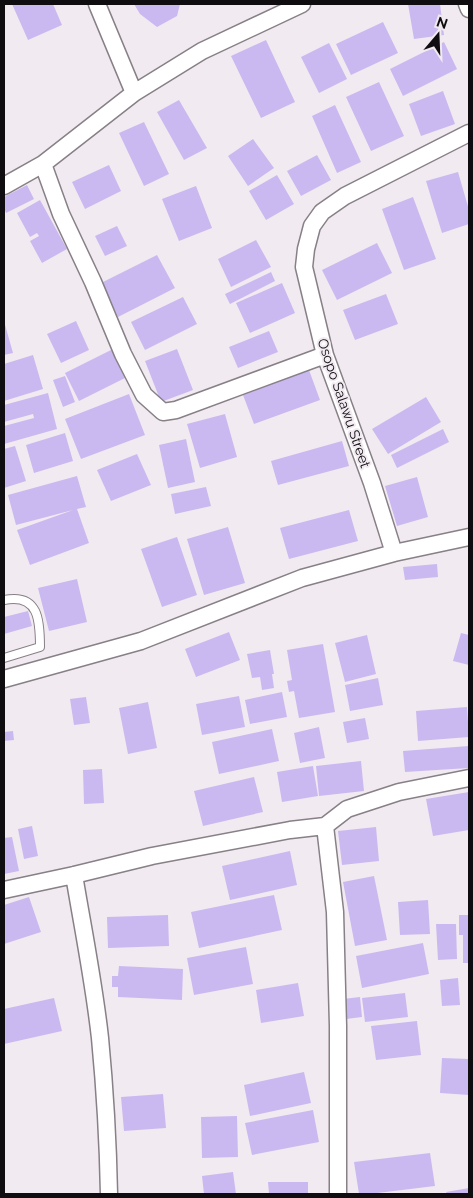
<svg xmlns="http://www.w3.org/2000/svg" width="473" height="1198" font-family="Raleway,sans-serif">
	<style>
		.building { fill: #cab9f0 }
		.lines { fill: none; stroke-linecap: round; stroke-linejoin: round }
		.lane-casing { stroke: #878086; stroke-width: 10 }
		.street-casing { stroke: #878086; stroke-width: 19 }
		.lane { stroke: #fff; stroke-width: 8 }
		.street { stroke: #fff; stroke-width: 16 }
		.labels { text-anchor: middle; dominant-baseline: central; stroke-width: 4; stroke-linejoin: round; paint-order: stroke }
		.street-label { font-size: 14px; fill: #0f0d0f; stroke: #f2eaf1 }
	</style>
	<rect width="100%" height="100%" fill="#f2eaf1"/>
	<!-- building -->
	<path class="building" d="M12 4H53L62 25 28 40Z
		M134 4H180L177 16 157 27 140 14Z
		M408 4H440L444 35 414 39Z
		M383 22 398 53 351 75 336 44Z
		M266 40 295 102 261 118 231 56Z
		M444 42 457 69 403 96 390 69Z
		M329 43 347 79 319 93 301 57Z
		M379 82 404 136 371 151 346 97Z
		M443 91 455 124 421 136 409 104Z
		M179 100 207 148 184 160 157 112Z
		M335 105 361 162 337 173 312 116Z
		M144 122 169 174 144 186 119 133Z
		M253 139 274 168 248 186 228 156Z
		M317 155 331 180 301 196 287 171Z
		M109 165 121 191 85 209 72 182Z
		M458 172 469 210V224L442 233 426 181Z
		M277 175 294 204 266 220 249 191Z
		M27 185 34 199 6 213 4 208V197Z
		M196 186 212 228 179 241 162 199Z
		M413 197 436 259 404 270 382 209Z
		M40 200 67 249 42 263 30 241 39 236 37 233 30 237 17 213Z
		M117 226 127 246 105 256 95 236Z
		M256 240 271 267 231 287 218 259Z
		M377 243 392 273 337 300 322 270Z
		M157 255 175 288 118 317 101 283Z
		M271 272 275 281 230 304 225 294Z
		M282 283 295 313 250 333 236 303Z
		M386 294 398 324 355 340 343 310Z
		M183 297 197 324 145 350 131 322Z
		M4 321 13 353 4 355Z
		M76 321 89 350 61 363 47 334Z
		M269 331 278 352 238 368 229 347Z
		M115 348 129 376 79 401 65 373Z
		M177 349 193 390 161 402 145 361Z
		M33 355 43 389 4 401V364Z
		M309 370 320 400 254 424 243 395Z
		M65 376 75 402 63 407 53 380Z
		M48 393 57 429 4 444V426L34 418 33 414 4 422V405Z
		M129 394 145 435 81 459 65 419Z
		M426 397 441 422 388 454 372 429Z
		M225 414 237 457 200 468 187 424Z
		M443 429 449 442 397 468 391 455Z
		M65 433 73 461 34 473 26 445Z
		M186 439 195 482 168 488 159 445Z
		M342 441 349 466 278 485 271 461Z
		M15 446 26 481 4 488V449Z
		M137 454 151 485 111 501 97 470Z
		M77 476 86 507 77 509 89 543 30 565 17 530 73 510 16 525 8 495Z
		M417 477 428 517 397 526 385 486Z
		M206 487 211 506 175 514 171 494Z
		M349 510 358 541 289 559 280 528Z
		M228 527 245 583 204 595 187 539Z
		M177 537 197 595 162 607 141 549Z
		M437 564 438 577 405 580 403 567Z
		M77 579 87 622 49 631 38 588Z
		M28 611 32 626 4 634V617Z
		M229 632 240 660 196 677 185 649Z
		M461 633 469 635V665L453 661Z
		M367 635 376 674 345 682 335 643Z
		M323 644 335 712 299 718 294 691 289 692 287 681 292 680 287 650Z
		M270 650 274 674H272L274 688 262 690 260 677 252 678 247 654Z
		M378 678 383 705 350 711 345 685Z
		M282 692 287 717 250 724 245 700Z
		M239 696 245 727 202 735 196 704Z
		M86 697 90 723 74 725 70 699Z
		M148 702 157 748 128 754 119 708Z
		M467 707 469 737 418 741 416 711Z
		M365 718 369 739 347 743 343 722Z
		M319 727 325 758 300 763 294 733Z
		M272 729 279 761 219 774 212 742Z
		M13 731 14 740 4 741V732Z
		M469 746V768L405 772 403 751Z
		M361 761 364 791 319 796 316 766Z
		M313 766 318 796 282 802 277 772Z
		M102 769 104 803 84 804 83 770Z
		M254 777 263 812 203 826 194 791Z
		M469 792V830L433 836 426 799Z
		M32 826 38 856 24 859 18 829Z
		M376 827 379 861 342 865 338 831Z
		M12 837 19 871 4 874V838Z
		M290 851 297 885 230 900 222 866Z
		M374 876 387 940 355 946 343 882Z
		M274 895 282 930 199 948 191 912Z
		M29 897 41 932 4 944V905Z
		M428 900 430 934 400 935 398 902Z
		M168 915 169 946 108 948 107 917Z
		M459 915H469V963H463V935H459Z
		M436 924H456L457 959 438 960Z
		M423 943 429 974 362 988 356 956Z
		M246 947 253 984 194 995 187 958Z
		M119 966 183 969 182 1000 118 997V987H112V976H118Z
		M458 978 460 1005 442 1006 440 980Z
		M298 983 304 1016 261 1023 256 990Z
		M405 993 408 1017 365 1022 362 998Z
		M360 997 362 1017 346 1019 343 999Z
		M54 998 62 1031 4 1044V1009Z
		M417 1021 421 1055 376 1060 371 1026Z
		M442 1058 469 1059V1095L440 1093Z
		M304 1072 311 1103 250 1116 244 1085Z
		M163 1094 166 1128 124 1131 121 1097Z
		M313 1110 319 1142 252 1155 245 1123Z
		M237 1116 238 1157 202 1158 201 1117Z
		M430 1153 435 1186 369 1194H359L354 1162Z
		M233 1172 236 1194H204L202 1176Z
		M268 1182H308V1194H269Z
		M469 1188V1194H447L446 1192Z"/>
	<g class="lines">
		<!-- lane casing -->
		<g class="lane-casing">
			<path id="lane" d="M4 600C39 593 40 621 40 647L4 658"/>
		</g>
		<!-- street casing -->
		<g class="street-casing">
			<path id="street" d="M97 4 134 93
				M467 4 469 9
				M43 164 61 214 93 282 123 354 144 395 163 412 176 410 325 355
				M4 186 43 164 134 93 202 51 302 4
				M394 553 372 483 325 355 304 267 306 249 312 226 322 212 345 196 469 133
				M4 679 141 641 302 578 394 553 469 537
				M325 826 335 912 338 1026V1194
				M74 875C83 929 94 983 100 1038 105 1090 108 1142 109 1194
				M4 890 74 875 152 856 290 830 325 826 347 809 399 792 469 778"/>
		</g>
		<!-- lane -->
		<use href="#lane" class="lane"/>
		<!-- street -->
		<use href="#street" class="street"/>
	</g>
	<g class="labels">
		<!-- street labels -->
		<g class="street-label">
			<text transform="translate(344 403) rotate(71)">Osopo Salawu Street</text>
		</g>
	</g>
	<!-- border -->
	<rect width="473" height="1198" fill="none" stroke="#0f0d0f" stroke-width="10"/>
	<!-- north arrow -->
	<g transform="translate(438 35) rotate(19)" stroke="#f2eaf1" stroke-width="4" paint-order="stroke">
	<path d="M0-4L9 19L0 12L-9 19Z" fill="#0f0d0f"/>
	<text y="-8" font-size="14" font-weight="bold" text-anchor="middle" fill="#0f0d0f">N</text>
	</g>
</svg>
